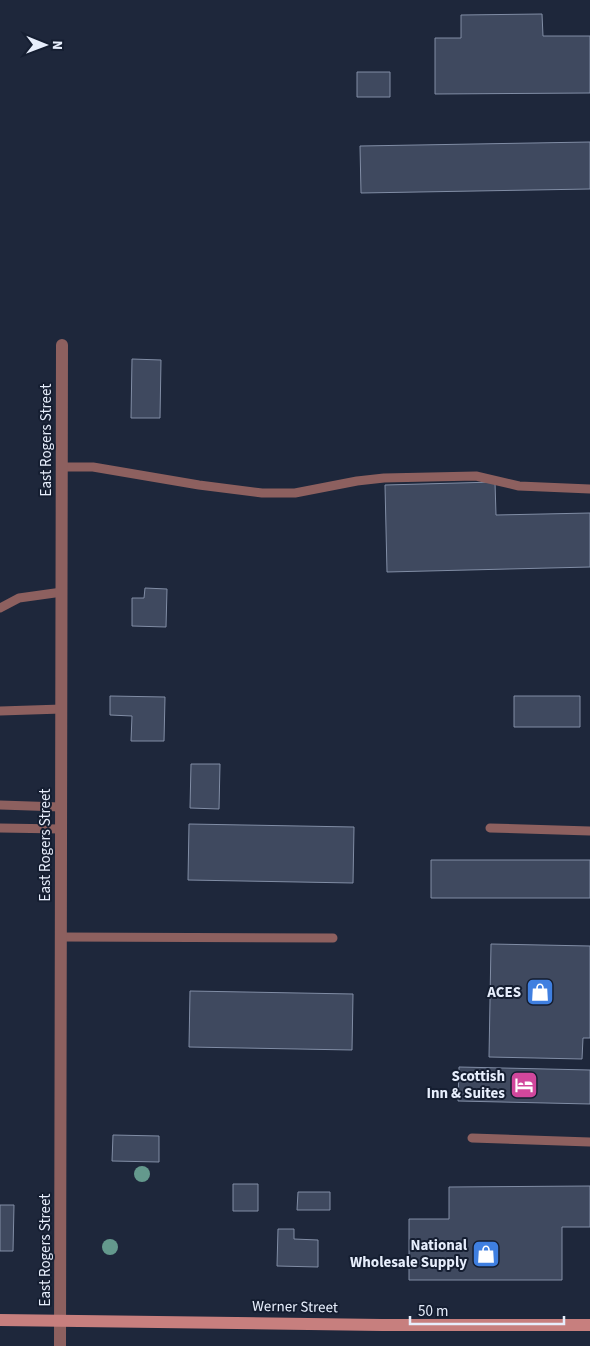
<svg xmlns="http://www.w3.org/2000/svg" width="590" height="1346" font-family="'Source Sans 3',sans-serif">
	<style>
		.building { fill: #3f495f; stroke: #818da5 }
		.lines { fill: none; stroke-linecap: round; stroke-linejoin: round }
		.lane { stroke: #8d605f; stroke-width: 9 }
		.street { stroke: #8d605f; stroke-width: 12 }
		.secondary { stroke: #c77f7e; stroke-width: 12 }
		.tree { fill: #64998d }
		.labels { text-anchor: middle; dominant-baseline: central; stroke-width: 4; stroke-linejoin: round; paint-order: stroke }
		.street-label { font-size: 15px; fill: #e7eefc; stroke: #151e31 }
		.poi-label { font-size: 15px; font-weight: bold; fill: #e7eefc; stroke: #151e31; text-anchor: end }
	</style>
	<rect width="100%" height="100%" fill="#1e273b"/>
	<!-- building -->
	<path class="building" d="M542 14 543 36H590V93L435 94V38H461V15Z
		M357 72H390V97H357Z
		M590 142V189L361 193 360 146Z
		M132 359 161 360 160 418H131Z
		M495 482 496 515 590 513V567L387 572 385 485Z
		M145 588 167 589 166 627 132 626V598H144Z
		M110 696 165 697 164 741H131L132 716 110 715Z
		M514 696H580V727H514Z
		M191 764H220L219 809 190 808Z
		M189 824 354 827 353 883 188 880Z
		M431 860H590V898H431Z
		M491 944 590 946V1038H583L582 1059 489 1057Z
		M190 991 353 994 352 1050 189 1047Z
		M459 1067 590 1070V1104L458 1101Z
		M113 1135 159 1136V1162L112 1161Z
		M233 1184H258V1211H233Z
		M590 1186V1227H562V1280H409V1219H449V1187Z
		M298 1192H330V1210H297Z
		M0 1205H14L13 1251H0Z
		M278 1229H294V1239L318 1240V1267L277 1266Z"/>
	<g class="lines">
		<!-- lane -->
		<path class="lane" d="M62 467H93L199 485 262 493H295L357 481 384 478 476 476 519 486 590 489
			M0 608 19 598 62 592
			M0 711 62 709
			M0 805 61 807
			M0 828 61 829
			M490 828 590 831
			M61 937 333 938
			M472 1138 590 1142"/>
		<!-- street -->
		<path class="street" d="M60 1346 62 345"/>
		<!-- secondary -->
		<path class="secondary" d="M0 1320 382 1325H590"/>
	</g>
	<!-- trees -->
	<g class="tree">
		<circle cx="142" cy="1174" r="8"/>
		<circle cx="110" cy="1247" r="8"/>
	</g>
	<!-- icons -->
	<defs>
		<g id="shop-square" transform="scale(1.4375)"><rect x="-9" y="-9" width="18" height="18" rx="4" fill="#3f7fe0" stroke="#151e31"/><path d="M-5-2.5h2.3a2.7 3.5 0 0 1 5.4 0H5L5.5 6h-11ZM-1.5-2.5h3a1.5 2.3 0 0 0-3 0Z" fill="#fff"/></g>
		<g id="hotel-square" transform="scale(1.4375)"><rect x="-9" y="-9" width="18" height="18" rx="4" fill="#d1479c" stroke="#151e31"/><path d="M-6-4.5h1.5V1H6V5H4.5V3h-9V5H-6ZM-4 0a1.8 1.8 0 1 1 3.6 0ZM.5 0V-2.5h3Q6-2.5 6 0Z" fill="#fff"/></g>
	</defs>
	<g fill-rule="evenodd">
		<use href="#shop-square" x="540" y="992"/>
		<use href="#hotel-square" x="524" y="1085"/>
		<use href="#shop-square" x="486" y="1254"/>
	</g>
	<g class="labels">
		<!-- street labels -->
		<g class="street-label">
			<text transform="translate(46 440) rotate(-90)">East Rogers Street</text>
			<text transform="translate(45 845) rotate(-90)">East Rogers Street</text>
			<text transform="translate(45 1250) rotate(-90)">East Rogers Street</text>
			<text transform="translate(295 1307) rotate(1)">Werner Street</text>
		</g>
		<!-- poi labels -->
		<g class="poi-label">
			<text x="521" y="992">ACES</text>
			<text x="505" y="1076">Scottish<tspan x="505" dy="17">Inn &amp; Suites</tspan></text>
			<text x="467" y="1245">National<tspan x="467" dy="17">Wholesale Supply</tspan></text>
		</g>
	</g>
	<!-- north arrow -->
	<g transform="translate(45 45) rotate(91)" stroke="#151e31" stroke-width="4" paint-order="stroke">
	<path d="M0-4L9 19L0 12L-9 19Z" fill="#e7eefc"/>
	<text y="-8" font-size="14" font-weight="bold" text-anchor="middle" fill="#e7eefc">N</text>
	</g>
	<!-- scale -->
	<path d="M410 1316v8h154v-8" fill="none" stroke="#e7eefc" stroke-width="2.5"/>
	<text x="418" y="1316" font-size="15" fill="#e7eefc" stroke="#151e31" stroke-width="4" paint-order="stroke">50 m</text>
</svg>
